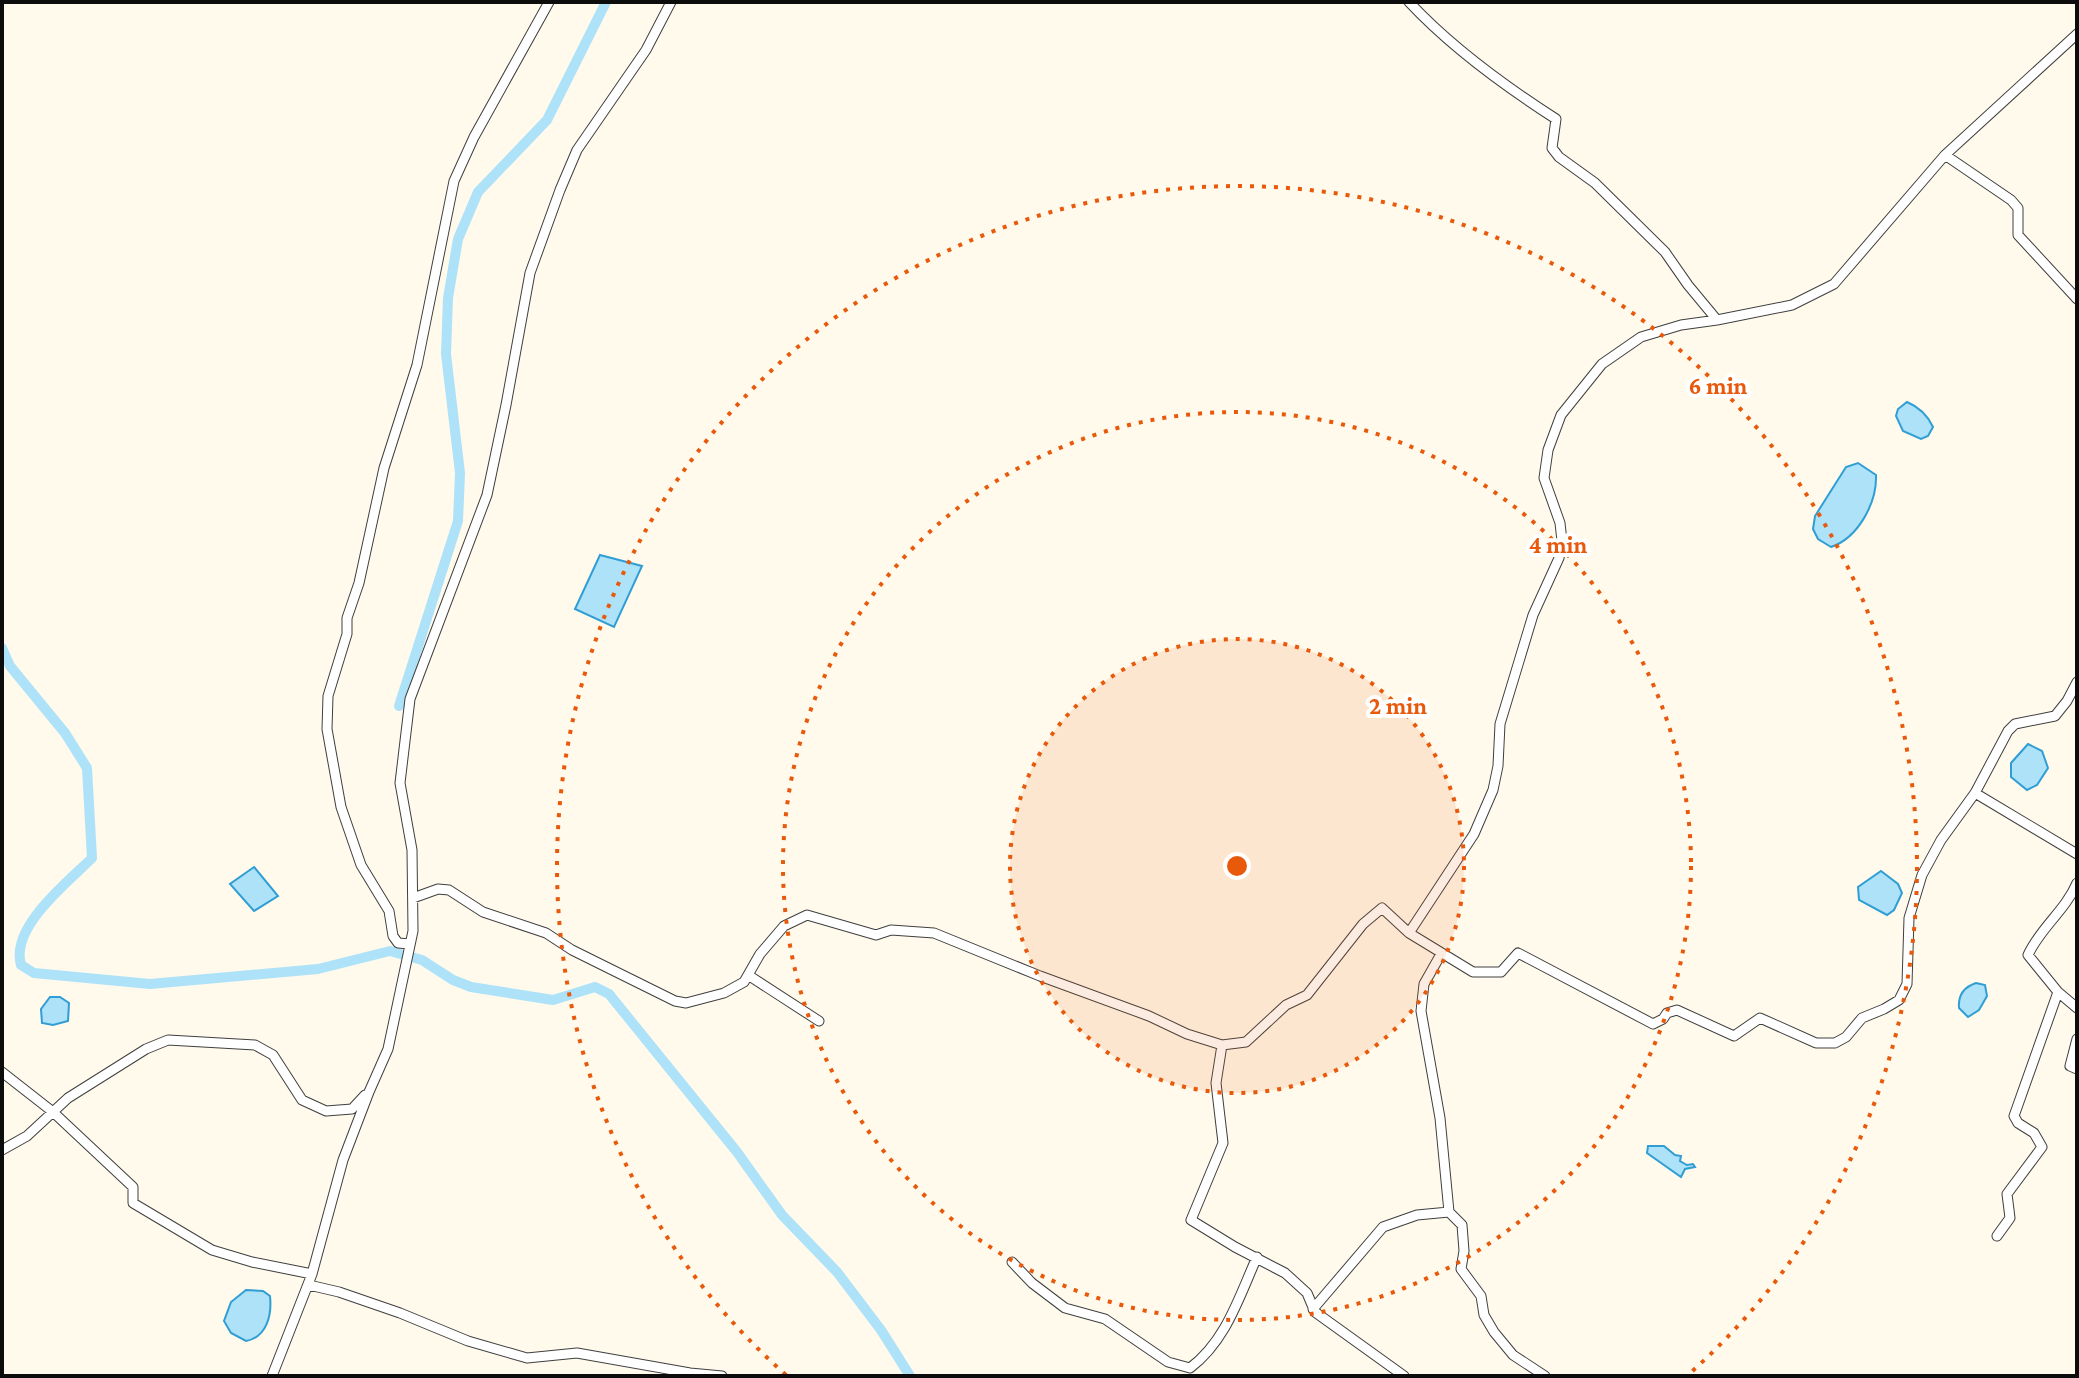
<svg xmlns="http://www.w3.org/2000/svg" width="2079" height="1378" font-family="'Crimson Pro',serif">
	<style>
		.water { fill: #ade2f9; stroke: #309ed4; stroke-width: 2 }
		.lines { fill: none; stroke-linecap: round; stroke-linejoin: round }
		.canal { stroke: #ade2f9; stroke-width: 10 }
		.street-casing { stroke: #3f3f3f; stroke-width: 11 }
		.street { stroke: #fff; stroke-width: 9 }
		.ring { fill: none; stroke: #e8590c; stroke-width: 4; stroke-dasharray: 4 8 }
		.centre { fill: #e8590c; stroke: #fff; stroke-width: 4 }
		.ring-label { font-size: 24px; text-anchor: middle; font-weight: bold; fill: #e8590c; stroke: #fff; stroke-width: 8; stroke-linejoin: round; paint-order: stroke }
	</style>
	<rect width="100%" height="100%" fill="#fffaeb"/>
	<!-- water -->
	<path class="water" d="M1907 402C1919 407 1927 414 1933 427L1928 436 1921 439 1903 431 1896 416 1898 409Z
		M1858 463 1876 475C1877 503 1858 538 1831 547L1818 539 1813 529 1815 516 1846 467Z
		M600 555 642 566 614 627 575 609Z
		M2028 744 2042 751 2048 768 2037 785 2027 790 2011 777V763Z
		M254 867 278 896 254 911 230 884Z
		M1881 871 1898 884 1902 893 1894 910 1887 915 1859 900 1858 887Z
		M1976 983 1985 985 1987 996 1979 1010 1968 1017 1959 1008C1958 996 1964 987 1976 983Z
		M50 997H60L69 1003 68 1021 53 1025 42 1023 41 1009Z
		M1648 1146H1664L1675 1155 1681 1156 1680 1161 1687 1165 1693 1164 1695 1167 1685 1169 1681 1177 1647 1153Z
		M246 1290 263 1291 270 1296C272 1315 267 1337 246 1341L231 1333 224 1321 231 1302Z"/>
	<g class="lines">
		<!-- canal -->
		<path class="canal" d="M2 648 10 666 65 733 87 768 92 858C67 883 10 927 21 965L34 973 150 984 318 969 390 951 422 960 453 980 471 987 553 1000 595 987 609 994 737 1152 782 1215 837 1272 881 1330 910 1376
			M399 706 458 521 460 473 446 354 448 298 458 239 478 192 547 120 606 2"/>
		<!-- street casing -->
		<g class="street-casing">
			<path id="street" d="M1409 2C1452 48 1503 85 1556 119L1552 148 1559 157 1595 183 1665 252 1688 285 1717 320 1792 305 1834 284 1945 155 2077 34
				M1945 155 2011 200 2018 208V235L2077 299
				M1975 793 2077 854
				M413 898 438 889 449 890 483 912 546 933 572 950 675 1001 686 1003 724 993 744 982 760 954 784 926 807 915 876 935 891 930 934 933 1040 976 1149 1016 1187 1034 1222 1045 1216 1083 1223 1143 1191 1220 1235 1247 1285 1273 1307 1293 1315 1312 1404 1376
				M1409 933 1474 834 1493 790 1498 766 1500 724 1533 615 1559 558 1562 541 1560 523 1544 478 1548 450 1561 415 1602 364 1641 337 1681 325 1717 320
				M410 944 398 943 393 936 389 911 361 865 341 807 327 729 328 696 347 634V618L359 583 384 468 417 365 454 181 474 137 549 2
				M1441 954 1424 984 1421 1011 1440 1118 1449 1212 1462 1225 1464 1251 1461 1269 1481 1296 1484 1315 1494 1332 1513 1355 1545 1376
				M748 975 819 1021
				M2058 992 2077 1008
				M2077 1039 2070 1066 2077 1069
				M1222 1045 1246 1042 1286 1005 1307 995 1363 924 1382 908 1409 933 1473 972H1501L1518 953 1653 1024 1663 1019 1667 1013 1677 1010 1734 1036 1760 1018 1816 1043H1835L1846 1037 1862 1018 1884 1009 1899 1000 1907 984 1909 918 1922 875 1941 840 1975 793 2008 731 2015 724 2055 716 2067 701 2077 682
				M2 1072 53 1112 133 1187V1203L212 1250 252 1262 312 1274
				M2 1150 27 1136 68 1098 146 1049 168 1040 255 1045 273 1055 302 1100 326 1111 352 1109 365 1095
				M1997 1236 2010 1218 2007 1194 2042 1147 2034 1133 2018 1123 2014 1116 2058 992 2028 955C2040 928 2065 911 2077 883
				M1012 1262 1032 1283 1065 1308 1105 1319 1168 1362 1190 1368C1226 1341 1239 1297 1257 1257
				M309 1285 339 1292 400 1313 468 1341 527 1358 577 1353 690 1373 722 1376
				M1313 1309 1383 1227 1417 1215 1449 1212
				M272 1376 312 1274 343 1160 369 1092 388 1049 413 931 412 850 400 783 410 699 487 495 506 405 530 273 560 190 577 150 646 50 671 2"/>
		</g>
		<!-- street -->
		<use href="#street" class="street"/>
	</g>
	<!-- distance rings -->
	<circle cx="1237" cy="866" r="227" fill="#e8590c" fill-opacity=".12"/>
	<g class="ring">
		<circle cx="1237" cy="866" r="227"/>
		<circle cx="1237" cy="866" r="454"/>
		<path d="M786 1375A680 680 0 1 1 1688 1375"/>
	</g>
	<circle cx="1237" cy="866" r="12" class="centre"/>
	<g class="ring-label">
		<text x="1718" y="394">6 min</text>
		<text x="1558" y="553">4 min</text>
		<text x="1398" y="714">2 min</text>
	</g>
	<!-- border -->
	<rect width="2079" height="1378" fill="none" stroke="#0c0c0c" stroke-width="8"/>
</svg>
